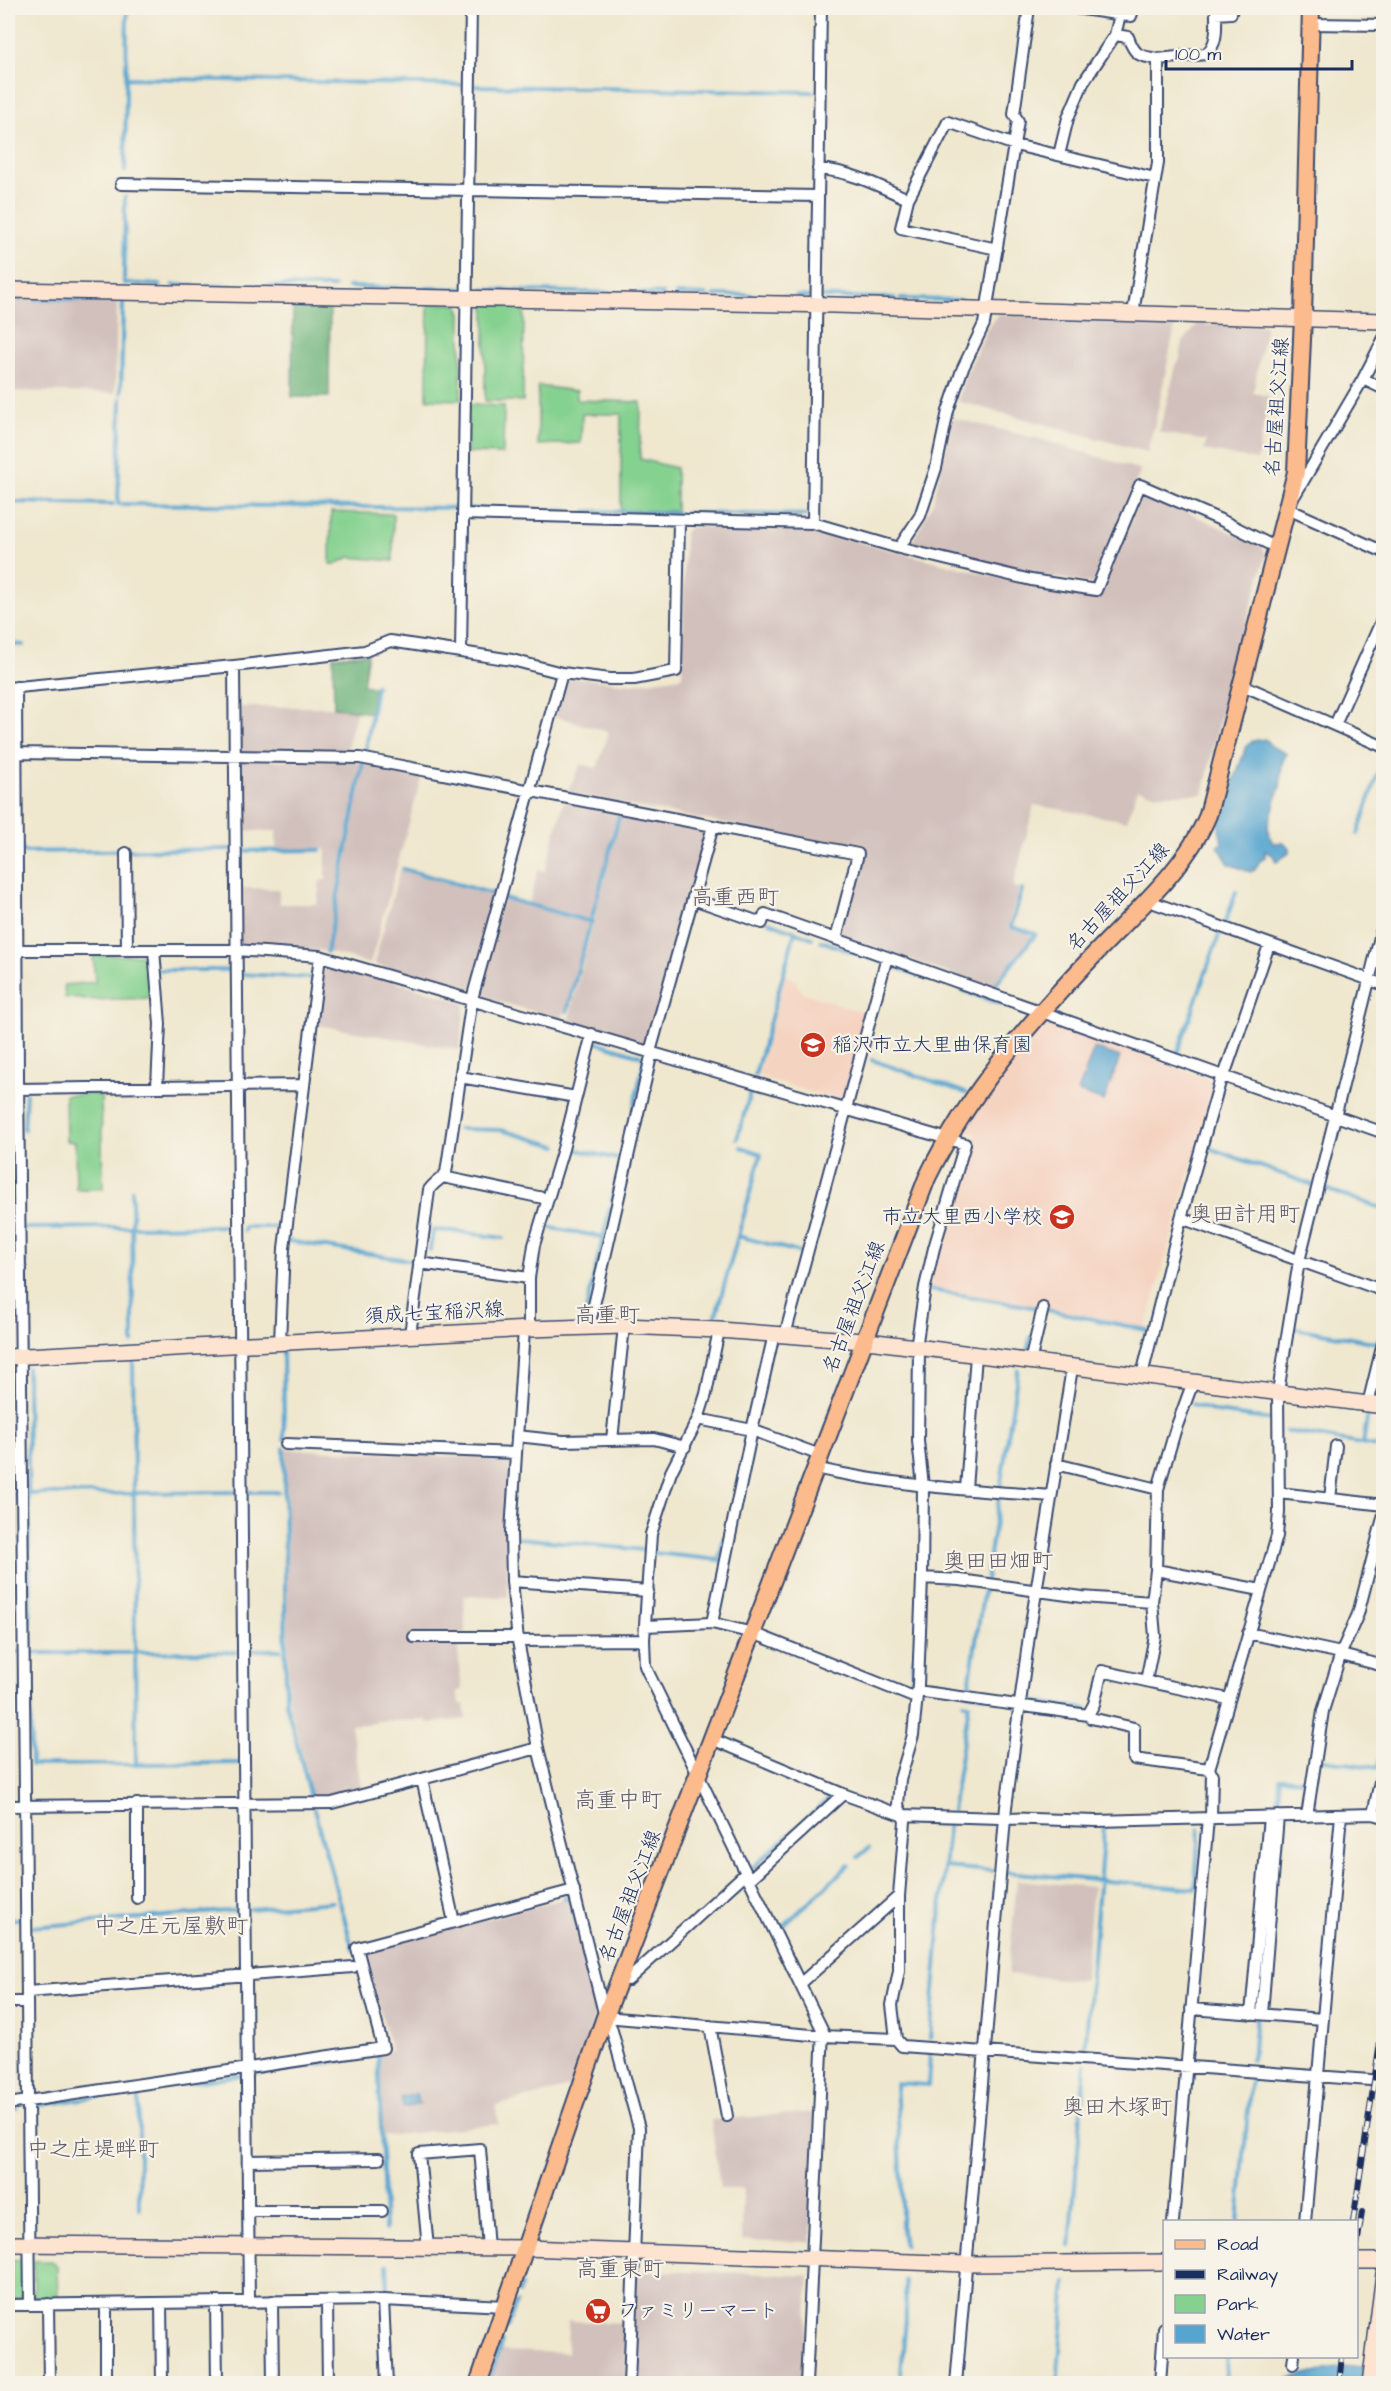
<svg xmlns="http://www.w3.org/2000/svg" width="1391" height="2391" font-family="'Architects Daughter','Klee One',sans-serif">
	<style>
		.built { fill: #f5d3c1 }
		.industrial { fill: #d1c0bc }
		.green { fill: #85d18f; stroke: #508076; stroke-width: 1.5 }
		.forest { fill: #6cb37a; stroke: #44716c; stroke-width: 1.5 }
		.water { fill: #56a5d0; stroke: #386a97; stroke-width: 1.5 }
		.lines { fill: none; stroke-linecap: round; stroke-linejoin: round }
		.stream { stroke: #56a5d0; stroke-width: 4 }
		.street-casing { stroke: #3b4b6f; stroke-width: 14 }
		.secondary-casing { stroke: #3b4b6f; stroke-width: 18 }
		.primary-casing { stroke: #3b4b6f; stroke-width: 20 }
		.street { stroke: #fff; stroke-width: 10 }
		.secondary { stroke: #fde4d1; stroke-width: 15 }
		.primary { stroke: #fbbb8d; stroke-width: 16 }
		.rail-casing { stroke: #1b2f5e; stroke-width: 6 }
		.rail { stroke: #f7f3e8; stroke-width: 4; stroke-dasharray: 11; stroke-linecap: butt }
		.labels { text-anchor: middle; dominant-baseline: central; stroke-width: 4.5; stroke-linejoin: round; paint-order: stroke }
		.street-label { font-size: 20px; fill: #1b2f5e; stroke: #f7f3e8 }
		.poi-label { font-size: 20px; fill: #1b2f5e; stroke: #f7f3e8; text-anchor: start }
		.quarter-label { font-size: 22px; fill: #5e5968; stroke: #f7f3e8 }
	</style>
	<rect width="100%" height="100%" fill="#f7f3e8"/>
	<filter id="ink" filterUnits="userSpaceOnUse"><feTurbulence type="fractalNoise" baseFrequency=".0167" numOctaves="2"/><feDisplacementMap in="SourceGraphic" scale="12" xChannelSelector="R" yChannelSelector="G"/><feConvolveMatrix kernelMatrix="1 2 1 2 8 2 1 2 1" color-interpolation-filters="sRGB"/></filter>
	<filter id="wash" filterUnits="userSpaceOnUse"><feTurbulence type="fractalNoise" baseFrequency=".008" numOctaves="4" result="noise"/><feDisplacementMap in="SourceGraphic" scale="24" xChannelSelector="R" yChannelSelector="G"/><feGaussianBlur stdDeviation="1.35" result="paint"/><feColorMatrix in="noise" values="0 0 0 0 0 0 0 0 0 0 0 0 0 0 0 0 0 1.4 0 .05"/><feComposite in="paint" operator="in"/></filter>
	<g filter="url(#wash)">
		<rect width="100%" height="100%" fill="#efe7ce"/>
		<!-- built -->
		<path class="built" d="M785 976 794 979 803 993 868 1014 844 1102 758 1076Z
			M1043 1020 1215 1081 1146 1327 928 1286 967 1148 970 1149 976 1134 964 1130 1004 1069Z"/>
		<!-- industrial -->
		<path class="industrial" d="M8 300 117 301 115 393 8 391Z
			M999 314 1176 321 1156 419 1147 452 958 401 965 378 989 325Z
			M1213 323 1266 325 1253 393 1269 396 1257 460 1204 450 1206 441 1159 432 1177 362H1179L1183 342 1198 324 1213 325Z
			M953 418 1047 441 1141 470 1093 584 1041 575 910 546 933 502Z
			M1149 494 1262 547 1266 555 1224 701 1203 794H1153L1138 789 1126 821 1034 805 1013 887 1019 889 1008 928 1032 936 991 988 839 935 862 851 567 793 581 764 597 768 609 732 554 716 564 680 567 677 631 684 682 677 685 532 691 527 807 529 1001 578 1099 596 1140 498Z
			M237 707H336L357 710 345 755 238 754Z
			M241 760 361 761 325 951 240 945V888L279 889V904H317L320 881 326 880V849H276V831H239L238 763Z
			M365 762 423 772 370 964 329 952Z
			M564 801 619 811 591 919 529 903 538 870 545 871Z
			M622 812 709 829 650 1046 568 1022Z
			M400 870 497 898 471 993 376 965 375 960Z
			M503 899 590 923 562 1020 477 995Z
			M324 961 465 1002 460 1050 317 1025Z
			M286 1449 512 1459 506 1540 508 1597 464 1596 465 1634H456L462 1690 457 1691 459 1704H464L466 1719 428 1723 427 1720 376 1721 375 1723 351 1725 362 1792 331 1800 313 1796 289 1702Z
			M8 1497H19L20 1541H8Z
			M1017 1880 1093 1887 1084 1981 1008 1974Z
			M566 1898 569 1901 597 2006 593 2030 573 2086 495 2106 499 2124 383 2136 380 2053 391 2050 364 1951Z
			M817 2112 811 2242 742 2240 743 2189H720L711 2120Z
			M693 2271 809 2276 804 2383 631 2384 635 2272Z
			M568 2321 629 2323 626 2383 490 2384 501 2351 567 2353Z"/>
		<!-- green -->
		<path class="green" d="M428 303 458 304 461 314V400L427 399Z
			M485 304 524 305 523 401H485Z
			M538 386 577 391V400L641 402 640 459 676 468V511L621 510V414H582L581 443 538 445Z
			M468 405 504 406 503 454 467 453Z
			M331 512 393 514V561L350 557 336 564H330Z
			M93 955H152L155 998 83 1000V998H65L64 985 95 982Z
			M12 1086 15 1138H8V1087Z
			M101 1094 103 1189H76L75 1142 66 1141 65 1095Z
			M26 2260 27 2295 23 2299 8 2300V2261Z
			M34 2261H51L57 2267 58 2300H38L34 2297Z"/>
		<!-- forest -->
		<path class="forest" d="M293 301 330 302 329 397H292Z
			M368 653 363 685 374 687 370 713 334 707 333 657Z"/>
		<!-- water -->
		<path class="water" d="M1265 739 1271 746 1287 754C1277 765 1285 785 1276 796 1275 816 1261 822 1273 843L1284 842 1289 848V853L1276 862 1273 855 1265 851V857L1259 862 1255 870 1250 872 1229 864 1218 846 1222 843 1219 829V821L1247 745 1253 741Z
			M1094 1048 1120 1057 1104 1101 1078 1092Z
			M416 2094 419 2104 404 2108 401 2098Z
			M1383 2363V2381L1363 2384H1265L1323 2370Z"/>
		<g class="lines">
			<!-- stream -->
			<path class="stream" d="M126 78 466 85
				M475 86 814 92
				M125 171 127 8
				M125 197 124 283 160 285
				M173 285H193
				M208 286H241
				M251 286H261
				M270 286 334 287
				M348 287 461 289
				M482 290 620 293
				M632 293 663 294
				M676 294 707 295
				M714 295H752
				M763 296H786
				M796 296 811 297
				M822 297 894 298
				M8 298 21 299
				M35 299 116 300
				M900 299 960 300
				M121 393 123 302
				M121 399 118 504 458 508
				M8 502 113 504
				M466 509 538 510
				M544 510 570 511
				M586 511 677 513
				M687 513 807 515
				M8 644 23 645
				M365 755 376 686
				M1358 834 1384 754
				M22 848V852L231 849
				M240 851 320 850
				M403 869 497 895
				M504 898 592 922
				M769 922 812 938
				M1225 923 1236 892
				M821 941 882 962
				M327 952 363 762
				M889 965 932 980
				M159 970H231
				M241 974 312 978
				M939 982 948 985
				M993 988 1036 934 1011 927 1022 890
				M962 990 1028 1013
				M567 1011 620 813
				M598 1043 641 1056 644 1061 633 1111
				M1177 1054 1220 932
				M872 1060 966 1093
				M755 1075 795 932
				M458 1129 501 1130 557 1146
				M24 1130 26 1093
				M737 1139 752 1087
				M569 1148 622 1160
				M1209 1148 1313 1185
				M8 1155H13
				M1323 1188 1384 1209
				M132 1190 133 1343
				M612 1201 632 1116
				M546 1227 603 1237
				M24 1228 235 1226
				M8 1230 15 1229
				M244 1231V1227H283
				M738 1236 802 1253
				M288 1241 414 1261
				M430 1250 433 1230 452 1231 503 1238
				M25 1260 27 1348
				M931 1290 1038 1308 1037 1312
				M1047 1310 1147 1330
				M584 1319 610 1208
				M714 1322 761 1154 741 1147
				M1294 1328 1379 1343
				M283 1350 284 1439
				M1026 1355 1031 1337
				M133 1359 136 1764
				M27 1368 31 1765 239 1763
				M1192 1404 1216 1412 1273 1420
				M1286 1431 1384 1448
				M1363 1444 1368 1413
				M284 1448 286 1703 311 1797
				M1000 1489 1018 1370
				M246 1492H278
				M28 1494 237 1492
				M8 1495H19
				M518 1538 644 1550
				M654 1553 719 1560
				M722 1561 719 1560 724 1538
				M986 1580 999 1497
				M984 1589 968 1693 1012 1699
				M652 1632 660 1630
				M247 1650H280
				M8 1652H20
				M30 1653 237 1652
				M912 1688 914 1658
				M1028 1701 1087 1709
				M1319 1759 1377 1768 1384 1745
				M845 1801 901 1821
				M314 1809 353 1950
				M952 1811 969 1704 964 1703
				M1277 1811 1280 1778 1306 1780 1309 1777
				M911 1823H948L930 2038
				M858 1857 869 1848
				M944 1867 993 1871
				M752 1868 832 1796
				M1006 1872 1195 1889 1199 1829
				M564 1898 570 1900 576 1923
				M250 1909 333 1902
				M8 1919H22
				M31 1927 240 1910
				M778 1931 849 1865
				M1257 2011 1260 1978
				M1085 2051 1104 1828
				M378 2053 385 2229
				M1252 2060 1256 2017
				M252 2074 371 2056
				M139 2091V2209
				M34 2106 242 2075
				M8 2110 17 2109
				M1238 2222 1251 2076
				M904 2245 902 2230V2190L896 2083 928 2085 930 2054
				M1070 2246 1085 2065
				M387 2265 388 2294
				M519 2293 522 2285
				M389 2308 390 2343
				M507 2328 516 2303
				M488 2384 502 2342
				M900 2384 906 2319 905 2281
				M1057 2384 1066 2282
				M1225 2384 1227 2356"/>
		</g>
	</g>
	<g filter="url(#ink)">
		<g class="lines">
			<!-- street casing -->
			<g class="street-casing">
				<path id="street" d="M471 8 461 652 512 660 562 673 610 679H634L676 671 679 521
					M1075 8 1131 16 1134 8
					M1120 15 1115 35 1128 37C1135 56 1139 56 1158 59V163L1133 313
					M1310 24 1384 25
					M1158 59 1206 54C1218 44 1216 28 1216 14L1231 13 1232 8
					M1059 155 1068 118 1083 83 1115 35
					M818 169C851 171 879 186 908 199
					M121 184 818 196
					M997 249 901 228 908 199 948 122 1015 145 1155 178
					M1363 379 1384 389
					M1295 495 1363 379 1384 338
					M1288 509 1384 552
					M463 514 813 523 899 548 920 516 936 468 948 411 962 370 984 324 1018 121 1014 114 1029 8
					M813 523 821 8
					M899 548 1031 580 1096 590 1140 485 1223 521 1277 548
					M234 666 249 2302
					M1240 684 1384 747
					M16 687 18 1077 30 2305
					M8 688 234 666 365 651 390 641 461 652
					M1335 725 1384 615
					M15 753 360 758 858 854 836 939 1384 1133
					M126 853 127 950
					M693 899 762 923 765 914 836 939
					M1146 900 1384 985
					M17 950H236L320 956 965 1144 934 1248 925 1287 916 1348
					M154 950 160 1024 157 1086
					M650 1052 713 826
					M1224 1076 1269 945
					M460 1077 576 1097
					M18 1089 304 1085
					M443 1177 548 1199
					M1181 1218 1384 1291
					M419 1263 529 1278
					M8 1270 21 1269
					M589 1327 652 1052
					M524 1329 511 1532 512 1581 518 1641 538 1748 605 2017 611 2027 639 2128 629 2384
					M529 1329V1278L534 1245 563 1149 592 1034
					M719 1330 706 1394 698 1419 671 1472 651 1534 644 1640 645 1666 823 2031 806 2384
					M774 1334 752 1430 820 1455
					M410 1335 429 1190C434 1182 441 1180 446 1173L472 999 562 673
					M785 1335 887 957
					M280 1342 284 1248 320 956
					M919 1348 918 1441 923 1486 922 1578 918 1685 913 1735 900 1779 898 1805 905 1821 899 1896V1971L892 2005 896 2039 902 2046 1384 2081
					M1030 1362 1043 1308
					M1142 1375 1181 1218 1222 1075
					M1193 1382 1175 1431 1158 1489 1156 1570 1261 1590
					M1368 1404 1384 1339
					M698 1419 752 1430 712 1623
					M517 1436 563 1441 654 1439 685 1447
					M612 1440 624 1326
					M286 1444 516 1453
					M1056 1464 1158 1489
					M815 1468C893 1486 972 1490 1051 1496
					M966 1489 976 1355
					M1279 1493 1384 1505
					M1330 1499 1336 1446
					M922 1578 960 1580 1082 1597 1152 1602 1156 1570
					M512 1581 648 1591
					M1152 1602 1155 1636 1146 1681 1228 1699
					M645 1626 712 1623 753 1633 916 1698
					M1248 1633 1341 1653
					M414 1637H518
					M518 1641 644 1640
					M1341 1655 1384 1666
					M917 1691 1088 1715 1094 1704 1102 1671 1146 1681
					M1088 1715 1091 1718 1134 1728V1759L1209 1769
					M712 1739 843 1794 901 1815 1096 1821 1373 1814 1384 1817
					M422 1779 454 1922
					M137 1804V1898
					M8 1806 332 1803 538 1748
					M1373 1814 1384 1763
					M1307 1816 1323 1711 1341 1653 1358 1614 1384 1514
					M1211 1818 1212 1775 1209 1769 1277 1536 1279 1512 1278 1392 1299 1261 1384 921
					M749 1880 843 1794
					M620 1978 628 1980 746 1873
					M800 1984 899 1896
					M27 1992 353 1967
					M8 2002H27
					M1191 2009 1323 2019
					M1251 2014 1269 1817
					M1262 2014 1278 1816
					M605 2017 823 2036 896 2039
					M710 2026 727 2116
					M8 2104 383 2048 357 1948 574 1890
					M248 2161 379 2159
					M248 2211H382
					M1173 2222 1208 1818
					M1305 2222 1341 1815
					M428 2248 419 2154 480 2149 488 2248
					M383 2300 387 2384
					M272 2301 273 2384
					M327 2301 328 2384
					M216 2302 217 2384
					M161 2303 162 2384
					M48 2304 49 2384
					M106 2304V2384
					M8 2305 383 2300 505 2306
					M1293 2364 1294 2356
					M956 2384 1006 1807 1029 1636 1072 1368
					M1160 2384 1164 2328"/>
			</g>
			<!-- secondary casing -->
			<g class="secondary-casing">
				<path id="secondary" d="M8 290 834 305 1384 321
					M8 1357 529 1329 624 1326 719 1330 876 1342 1384 1406
					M8 2244 526 2248 965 2264 1164 2262
					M1356 2261H1384
					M1370 2384 1384 2274"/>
			</g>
			<!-- primary casing -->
			<g class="primary-casing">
				<path id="primary" d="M478 2384 605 2017 927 1178C968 1093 1029 1023 1093 956 1132 914 1186 869 1208 815L1296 472 1303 317 1311 8"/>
			</g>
			<!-- street -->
			<use href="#street" class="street"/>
			<!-- secondary -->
			<use href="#secondary" class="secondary"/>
			<!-- primary -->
			<use href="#primary" class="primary"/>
			<!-- rail casing -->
			<g class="rail-casing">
				<path id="rail" d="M1353 2222 1384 2015
					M1356 2253 1362 2212
					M1339 2384 1342 2356"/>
			</g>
			<!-- rail -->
			<use href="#rail" class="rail"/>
		</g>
	</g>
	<!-- icons -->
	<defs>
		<g id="school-disc" transform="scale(1.35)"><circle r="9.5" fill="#c8321e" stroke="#f7f3e8"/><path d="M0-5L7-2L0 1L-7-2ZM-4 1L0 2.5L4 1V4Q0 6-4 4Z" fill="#fff"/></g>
		<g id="supermarket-disc" transform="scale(1.35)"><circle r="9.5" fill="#c8321e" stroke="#f7f3e8"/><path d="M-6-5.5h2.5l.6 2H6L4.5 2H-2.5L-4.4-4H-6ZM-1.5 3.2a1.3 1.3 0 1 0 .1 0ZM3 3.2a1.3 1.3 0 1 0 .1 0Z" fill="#fff"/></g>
	</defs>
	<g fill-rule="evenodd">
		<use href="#school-disc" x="813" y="1045"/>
		<use href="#school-disc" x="1062" y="1217"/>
		<use href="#supermarket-disc" x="598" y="2311"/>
	</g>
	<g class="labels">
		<!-- street labels -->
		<g class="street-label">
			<text transform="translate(1277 407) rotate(-86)">名古屋祖父江線</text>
			<text transform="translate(1118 897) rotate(-47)">名古屋祖父江線</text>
			<text transform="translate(854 1307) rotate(-69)">名古屋祖父江線</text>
			<text transform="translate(434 1313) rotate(-3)">須成七宝稲沢線</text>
			<text transform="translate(630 1896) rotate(-69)">名古屋祖父江線</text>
		</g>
		<!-- poi labels -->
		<g class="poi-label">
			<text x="832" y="1045">稲沢市立大里曲保育園</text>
			<text x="1042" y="1217" text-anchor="end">市立大里西小学校</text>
			<text x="618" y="2311">ファミリーマート</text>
		</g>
		<!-- quarter labels -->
		<g class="quarter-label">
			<text x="735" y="897">高重西町</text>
			<text x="1245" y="1214">奥田計用町</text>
			<text x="607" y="1315">高重町</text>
			<text x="998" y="1561">奥田田畑町</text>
			<text x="618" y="1800">高重中町</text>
			<text x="171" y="1926">中之庄元屋敷町</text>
			<text x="1117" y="2107">奥田木塚町</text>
			<text x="93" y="2149">中之庄堤畔町</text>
			<text x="620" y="2269">高重東町</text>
		</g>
	</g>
	<!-- margin -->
	<rect width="1391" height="2391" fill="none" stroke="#f7f3e8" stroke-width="30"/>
	<!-- legend -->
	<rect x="1163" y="2220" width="195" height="138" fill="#f7f3e8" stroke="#9fa5b1" stroke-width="1.5"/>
	<rect x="1175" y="2240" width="30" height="9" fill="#fbbb8d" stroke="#9fa5b1" stroke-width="1.5"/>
	<text x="1217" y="2250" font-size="18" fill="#1b2f5e">Road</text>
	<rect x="1175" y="2270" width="30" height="9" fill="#1b2f5e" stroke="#9fa5b1" stroke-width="1.5"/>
	<text x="1217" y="2280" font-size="18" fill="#1b2f5e">Railway</text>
	<rect x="1175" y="2295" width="30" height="18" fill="#85d18f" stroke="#9fa5b1" stroke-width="1.5"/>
	<text x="1217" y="2310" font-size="18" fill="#1b2f5e">Park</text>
	<rect x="1175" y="2325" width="30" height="18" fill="#56a5d0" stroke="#9fa5b1" stroke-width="1.5"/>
	<text x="1217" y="2340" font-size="18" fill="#1b2f5e">Water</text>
	<!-- scale -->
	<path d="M1166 60v9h186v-9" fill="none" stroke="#1b2f5e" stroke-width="3"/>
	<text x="1175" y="60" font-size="18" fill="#1b2f5e" stroke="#f7f3e8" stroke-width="4.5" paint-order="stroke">100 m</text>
</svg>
